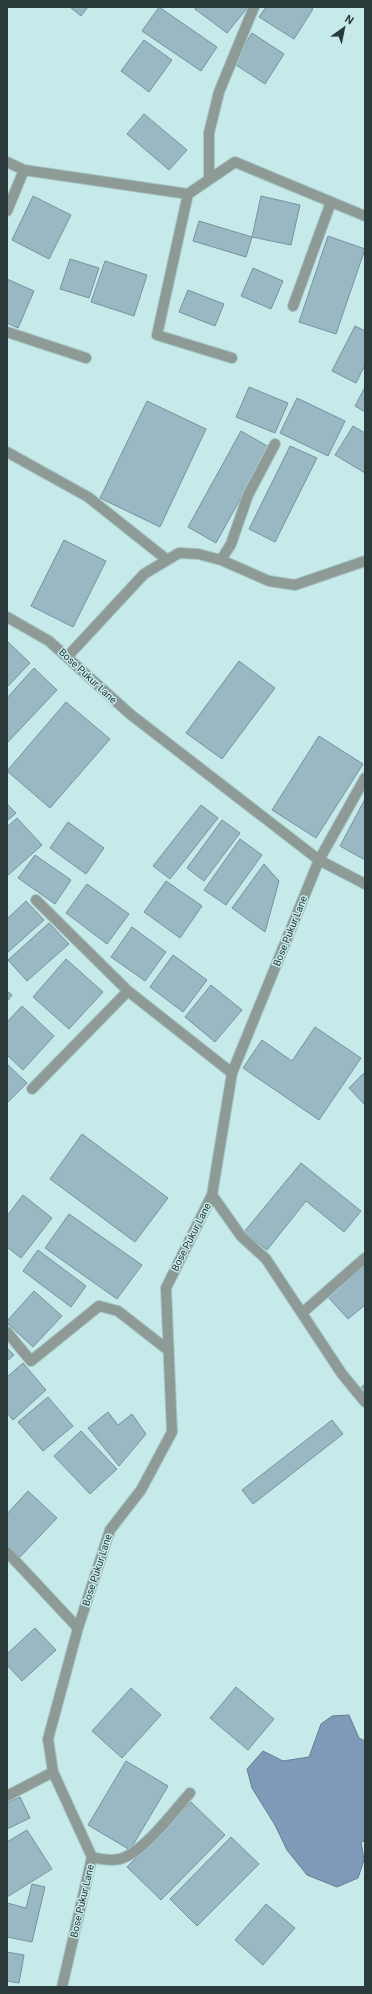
<svg xmlns="http://www.w3.org/2000/svg" width="372" height="1994" font-family="Roboto,sans-serif">
	<style>
		.water { fill: #7f9ab8; stroke: #667d92 }
		.building { fill: #99b8c4; stroke: #75939f }
		.lines { fill: none; stroke-linecap: round; stroke-linejoin: round }
		.minor-casing { stroke: #a7c7c7; stroke-width: 12 }
		.minor { stroke: #8d9a95; stroke-width: 10 }
		.labels { text-anchor: middle; dominant-baseline: central; stroke-width: 3; stroke-linejoin: round; paint-order: stroke }
		.street-label { font-size: 10px; fill: #2a3939; stroke: #c6eaea }
	</style>
	<rect width="100%" height="100%" fill="#c6eaea"/>
	<!-- water -->
	<path class="water" d="M349 1715 359 1738 365 1741V1841L361 1842 364 1860 358 1878 337 1887 307 1875 287 1850 275 1825 252 1788 247 1769 263 1751 283 1761 309 1757 321 1724 332 1716Z"/>
	<!-- building -->
	<path class="building" d="M70 7H88L81 16Z
		M159 7 217 47 201 71 142 31Z
		M196 7H248L227 33 195 9Z
		M266 7H310L313 9 294 39 259 17Z
		M252 33 284 54 265 84 233 63Z
		M144 40 172 60 149 92 121 71Z
		M144 114 187 150 169 170 127 134Z
		M33 196 71 215 49 259 12 240Z
		M261 196 300 205 291 245 252 237Z
		M199 221 252 237 246 257 193 241Z
		M328 236 365 249 336 334 299 322Z
		M70 259 99 268 89 298 60 289Z
		M105 261 147 275 134 316 91 302Z
		M253 268 283 281 271 309 241 296Z
		M7 279 34 291 18 328 7 323Z
		M188 290 224 304 215 326 179 312Z
		M355 326 365 331V365L356 383 332 371Z
		M249 387 288 403 275 433 236 417Z
		M365 387V412L355 406Z
		M297 398 345 421 328 456 280 433Z
		M147 401 206 429 160 527 100 498Z
		M353 426 365 433V473L335 455Z
		M241 431 269 447 216 543 188 527Z
		M290 446 317 458 275 542 249 529Z
		M64 540 106 561 73 627 31 606Z
		M8 642 30 663 7 687V643Z
		M239 661 275 688 222 759 186 733Z
		M34 668 57 690 7 743V698Z
		M66 702 110 739 50 808 7 771Z
		M319 736 363 764 316 838 272 810Z
		M365 799V860L340 846Z
		M7 804 16 813 7 821Z
		M201 805 218 818 170 879 153 866Z
		M17 818 42 845 7 876V827Z
		M222 820 240 833 204 881 187 868Z
		M68 822 104 848 86 874 50 848Z
		M240 839 262 855 226 905 204 890Z
		M35 855 71 880 55 904 18 878Z
		M264 864 279 881 265 932 232 908Z
		M166 881 202 906 180 938 144 912Z
		M87 884 129 914 107 944 66 913Z
		M26 901 44 920 7 953V919Z
		M49 923 69 944 27 981 8 960Z
		M132 927 166 952 145 981 111 957Z
		M173 955 207 980 183 1012 150 987Z
		M66 959 103 992 69 1029 33 997Z
		M211 985 242 1010 215 1042 185 1017Z
		M7 991 12 995 7 1001Z
		M22 1006 54 1036 23 1070 7 1055V1022Z
		M315 1027 361 1058 319 1120 243 1068 262 1040 292 1061Z
		M7 1064 27 1083 7 1103Z
		M365 1072V1105L349 1088Z
		M82 1134 168 1198 135 1242 50 1179Z
		M301 1163 361 1211 344 1232 306 1201 267 1250 244 1232Z
		M23 1195 52 1218 21 1258 7 1247V1216Z
		M69 1214 142 1265 117 1299 45 1248Z
		M38 1250 86 1286 71 1307 23 1271Z
		M365 1266V1305L348 1319 328 1297Z
		M34 1291 62 1316 33 1347 7 1323V1321Z
		M7 1348 14 1355 7 1361Z
		M23 1363 46 1390 13 1420 7 1413V1377Z
		M365 1384V1400L357 1391Z
		M48 1397 73 1426 43 1451 18 1422Z
		M108 1412 118 1425 132 1414 146 1434 119 1466 88 1428Z
		M332 1420 343 1434 253 1504 242 1490Z
		M81 1431 117 1469 90 1494 54 1456Z
		M28 1491 57 1518 20 1557 7 1546V1514Z
		M35 1628 56 1650 22 1681 7 1665V1654Z
		M236 1687 274 1719 248 1750 210 1718Z
		M131 1688 161 1715 122 1758 92 1731Z
		M126 1761 168 1786 130 1850 88 1825Z
		M20 1797 30 1818 7 1829V1803Z
		M191 1802 225 1835 161 1900 127 1867Z
		M27 1830 52 1869 7 1897V1842Z
		M231 1837 259 1864 197 1926 170 1899Z
		M32 1884 45 1887 32 1942 7 1937V1903L26 1908Z
		M266 1904 295 1928 263 1965 235 1940Z
		M7 1952 24 1955 19 1983 7 1981Z"/>
	<g class="lines">
		<!-- minor casing -->
		<g class="minor-casing">
			<path id="minor" d="M7 162 24 170 188 194 235 162 365 216
				M209 178V133L219 92 254 7
				M188 194 157 335 232 358
				M7 211 24 170
				M293 306 331 202
				M7 332 86 358
				M7 452 88 497 166 559
				M221 560 231 544 248 495 275 444
				M7 617 49 641 130 714 319 860 232 1073 212 1195 166 1288 172 1432 141 1490 110 1530 78 1628 48 1739 53 1772 92 1857 62 1987
				M67 657 144 574 179 553 198 554 221 560 269 581 295 585 365 561
				M365 778 319 860 365 884
				M36 900 128 991
				M32 1089 128 991 232 1073
				M212 1195 241 1236 266 1259 342 1374 365 1402
				M302 1313 365 1258
				M7 1332 31 1361 99 1306 118 1311 168 1350
				M7 1552 78 1628
				M7 1796 53 1772
				M92 1857C102 1860 110 1861 120 1859 143 1853 174 1811 190 1793"/>
		</g>
		<!-- minor -->
		<use href="#minor" class="minor"/>
	</g>
	<g class="labels">
		<!-- street labels -->
		<g class="street-label">
			<text transform="translate(88 676) rotate(43)">Bose Pukur Lane</text>
			<text transform="translate(290 931) rotate(-68)">Bose Pukur Lane</text>
			<text transform="translate(191 1237) rotate(-63)">Bose Pukur Lane</text>
			<text transform="translate(97 1570) rotate(-72)">Bose Pukur Lane</text>
			<text transform="translate(82 1901) rotate(-77)">Bose Pukur Lane</text>
		</g>
	</g>
	<!-- border -->
	<rect width="372" height="1994" fill="none" stroke="#2a3939" stroke-width="16"/>
	<!-- north arrow -->
	<g transform="translate(344 28) rotate(33)" stroke="#c6eaea" stroke-width="3" paint-order="stroke">
	<path d="M0-3L7 15L0 10L-7 15Z" fill="#2a3939"/>
	<text y="-6" font-size="11" font-weight="bold" text-anchor="middle" fill="#2a3939">N</text>
	</g>
</svg>
